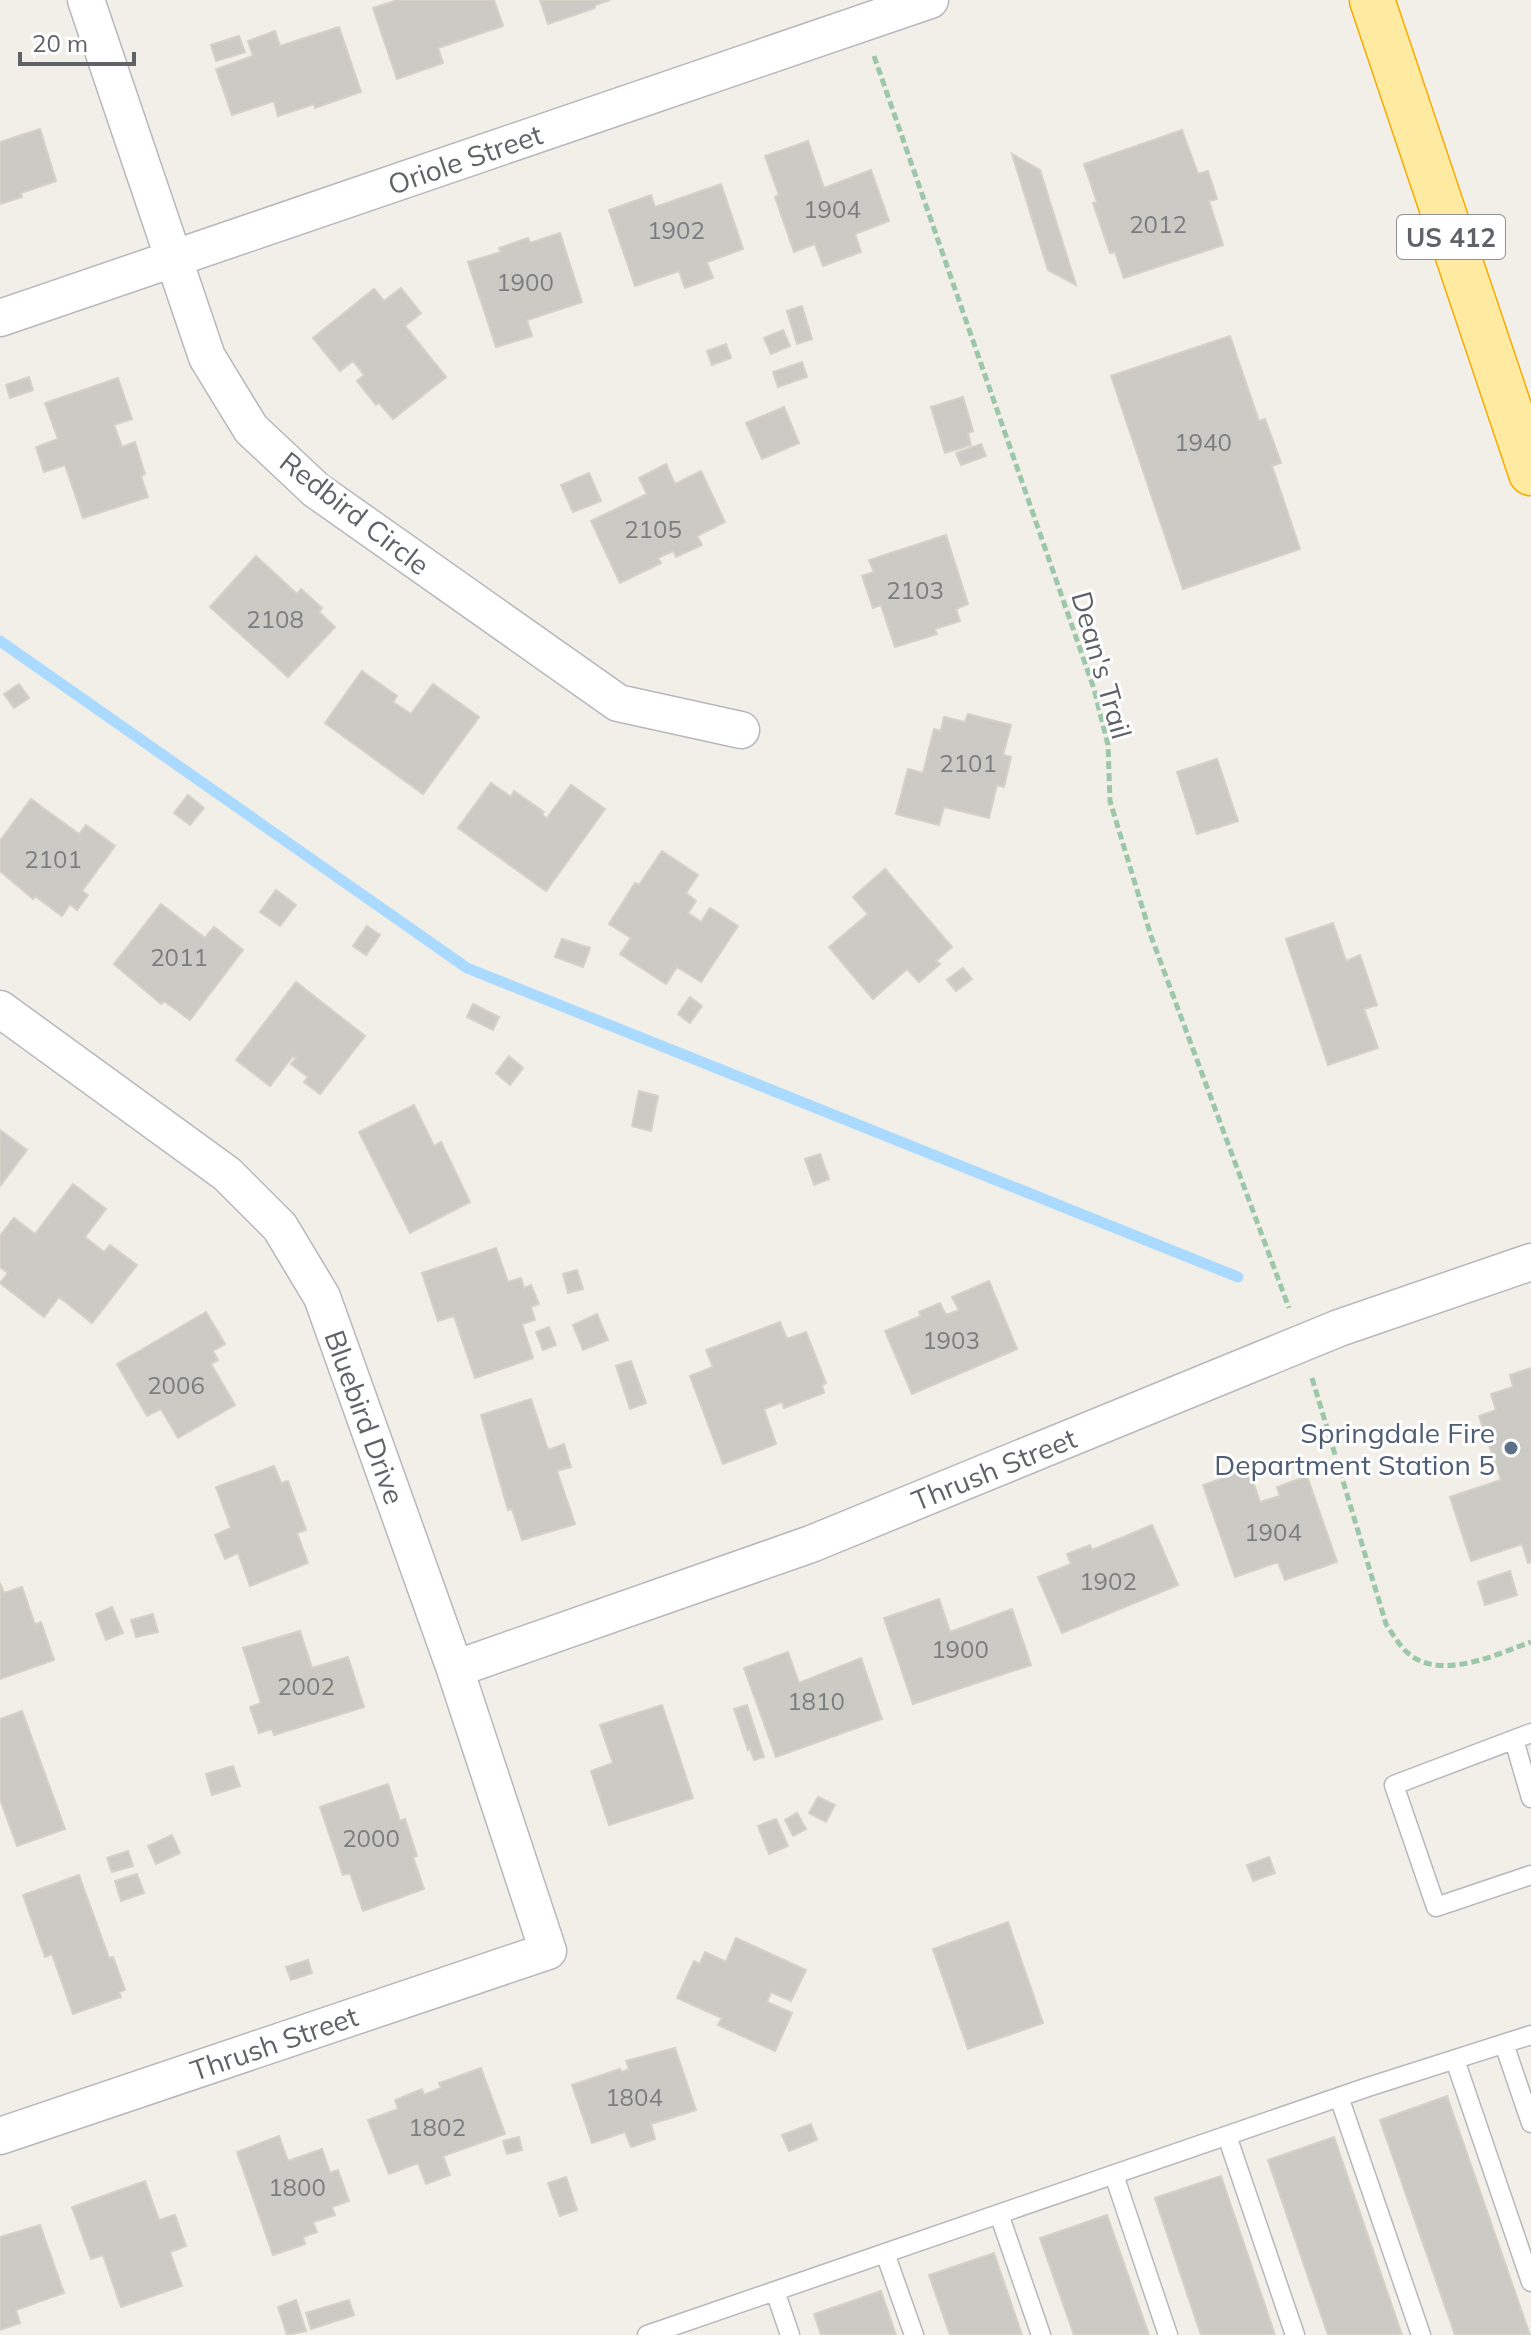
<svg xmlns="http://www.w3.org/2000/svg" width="1531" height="2335" font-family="Mulish,sans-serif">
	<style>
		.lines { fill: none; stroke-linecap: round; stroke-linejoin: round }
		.stream { stroke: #aadaff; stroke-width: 11 }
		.building { fill: #cccac5; stroke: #d6d1c6; stroke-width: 2 }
		.service-casing { stroke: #b5b8bc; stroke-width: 21 }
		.minor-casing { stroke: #b5b8bc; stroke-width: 39 }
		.trunk-casing { stroke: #f9ab00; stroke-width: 47 }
		.path { stroke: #9cc7a9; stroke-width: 5; stroke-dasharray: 8 4; stroke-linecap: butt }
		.service { stroke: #fff; stroke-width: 18 }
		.minor { stroke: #fff; stroke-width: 36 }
		.trunk { stroke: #feeaa1; stroke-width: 44 }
		.service-dot { fill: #5c6f8a; stroke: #fff; stroke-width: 3 }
		.labels { text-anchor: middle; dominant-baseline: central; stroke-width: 6; stroke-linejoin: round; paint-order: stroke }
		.number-label { font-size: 24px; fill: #7a7d7f }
		.shield { fill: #fff; stroke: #8f9295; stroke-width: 2 }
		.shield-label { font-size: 26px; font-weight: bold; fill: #5f6368 }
		.street-label { font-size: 28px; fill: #5f6368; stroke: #fff }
		.service-label { font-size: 28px; fill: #4e5e75; stroke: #fff; text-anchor: end }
	</style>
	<rect width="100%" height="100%" fill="#f1efe8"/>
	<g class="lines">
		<!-- stream -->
		<path class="stream" d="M0 641 467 968 1238 1277"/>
	</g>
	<!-- building -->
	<path class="building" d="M398 0H494L503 26 438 48 443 63 397 79 373 8Z
		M540 0H610L595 5V8L548 24Z
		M339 27 361 92 315 108 314 104 278 116 274 101 232 115 216 69 253 56 248 41 275 31 280 46Z
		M239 36 245 52 216 61 211 45Z
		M40 129 56 181 21 193 22 197 0 204V142Z
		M1182 130 1198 174 1208 171 1217 199 1209 201 1223 245 1124 278 1115 252 1110 253 1093 203 1097 202 1084 164Z
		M808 141 824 188 871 170 889 221 855 234 861 252 823 266 815 244 794 252 775 197 779 195 765 156Z
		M1012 154 1040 170 1076 285 1048 270Z
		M721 184 743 249 707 262 713 278 685 288 679 271 635 286 609 210 651 195 655 207Z
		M560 233 582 302 527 320 532 336 496 347 468 262 501 252 499 248 528 238 530 243Z
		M401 288 421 313 405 326 446 377 393 419 379 403 376 405 357 381 364 375 353 361 340 371 313 338 374 289 384 301Z
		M802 306 812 339 797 344 787 311Z
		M783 330 790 346 771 354 764 338Z
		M1230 336 1259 421 1265 419 1281 463 1272 466 1300 549 1183 589 1111 376Z
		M726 344 731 358 712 365 707 351Z
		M802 362 807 377 778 387 773 372Z
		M29 377 33 390 10 398 6 385Z
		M118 378 132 419 114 425 122 447 135 442 145 474 141 476 148 497 83 518 65 465 44 472 36 447 58 439 45 403Z
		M963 397 973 431 968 433 971 445 945 453 931 407Z
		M784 407 799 443 762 459 746 423Z
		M981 444 986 456 961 465 956 453Z
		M666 464 675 484 701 471 725 522 697 536 702 545 676 557 673 551 658 558 661 563 620 583 591 521 647 494 639 478Z
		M589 473 601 501 573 512 561 485Z
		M946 535 968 604 956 609 960 621 935 629 937 634 895 647 881 605 873 608 862 576 874 572 869 560Z
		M256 556 297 594 301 589 322 608 319 612 335 627 288 677 210 607Z
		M362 671 397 696 393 702 411 714 433 684 479 717 423 794 325 723Z
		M19 684 29 698 14 708 4 694Z
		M968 714 1011 725 1003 755 1011 757 1004 787 997 785 989 818 944 807 939 825 896 814 908 769 923 773 934 729 941 731 944 717 965 722Z
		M1217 759 1238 821 1197 834 1177 772Z
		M491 783 511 797 514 791 544 812 542 815 547 818 571 785 605 809 546 891 458 828Z
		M188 795 204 808 190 825 174 813Z
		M31 799 79 834 86 825 115 846 82 891 88 895 77 910 70 904 62 916 35 896 33 899 0 871V841Z
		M662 851 698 875 686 893 696 901 688 913 701 922 710 908 738 926 701 982 677 967 666 984 620 954 631 938 609 924 635 883 639 885Z
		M885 869 952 947 936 961 940 964 919 982 907 969 873 999 829 947 868 914 853 897Z
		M276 890 296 905 280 926 260 912Z
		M161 904 205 938 214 927 243 950 190 1020 164 1001 161 1004 114 964Z
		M1333 923 1346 961 1360 955 1377 1005 1364 1009 1378 1048 1328 1065 1286 939Z
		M367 926 380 935 366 955 353 946Z
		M562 939 590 948 583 967 555 957Z
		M963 968 972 979 956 991 947 980Z
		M296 982 365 1036 320 1094 304 1082 308 1077 291 1064 296 1058 293 1056 270 1086 236 1060Z
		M690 997 702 1006 690 1023 678 1014Z
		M473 1004 499 1017 493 1030 467 1017Z
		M509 1056 523 1068 510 1085 496 1073Z
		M639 1091 658 1096 651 1131 632 1126Z
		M414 1105 434 1146 441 1142 470 1202 410 1233 359 1132Z
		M0 1130 27 1150 0 1186Z
		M820 1154 829 1179 814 1185 805 1159Z
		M73 1184 106 1209 85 1237 104 1252 110 1245 137 1265 92 1323 59 1297 44 1317 0 1283 8 1273 0 1267V1236L14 1218 35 1234Z
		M496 1248 508 1282 521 1278 524 1288 531 1285 539 1304 531 1307 535 1320 522 1324 533 1358 475 1378 454 1316 438 1321 422 1273Z
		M577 1270 583 1289 568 1293 563 1274Z
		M989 1281 1017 1349 912 1394 885 1331 921 1316 919 1312 940 1303 946 1315 959 1310 952 1297Z
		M206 1312 225 1344 213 1351 218 1360 211 1364 235 1405 178 1438 161 1409 147 1416 117 1364Z
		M597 1314 608 1340 583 1350 573 1325Z
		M780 1322 787 1339 806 1332 826 1383 822 1385 824 1393 784 1408 782 1402 764 1409 776 1444 723 1464 690 1376 713 1367 706 1350Z
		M549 1327 556 1345 543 1350 536 1332Z
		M631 1361 646 1403 630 1409 616 1366Z
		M1531 1368V1562L1528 1563 1522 1544 1471 1561 1450 1497 1501 1480 1479 1416 1496 1410 1491 1394 1513 1387 1510 1375Z
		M531 1399 548 1450 564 1444 571 1467 557 1471 575 1524 522 1540 512 1509 508 1510 481 1415Z
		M274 1466 281 1483 288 1481 306 1530 297 1533 308 1563 250 1586 238 1553 225 1559 215 1535 231 1528 216 1487Z
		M1249 1469 1260 1502 1280 1496 1277 1487 1307 1476 1337 1562 1285 1580 1278 1562 1235 1577 1203 1485Z
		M1152 1525 1178 1585 1062 1633 1038 1577 1071 1564 1067 1554 1090 1545 1092 1550Z
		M1510 1571 1517 1595 1485 1605 1478 1582Z
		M0 1583 4 1593 22 1587 35 1625 41 1622 54 1660 0 1679Z
		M939 1599 950 1632 1012 1609 1031 1665 913 1704 884 1618Z
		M112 1607 123 1633 106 1640 96 1614Z
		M153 1614 158 1632 136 1637 131 1620Z
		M300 1631 312 1668 348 1657 364 1707 274 1735 272 1729 259 1733 250 1707 261 1703 243 1648Z
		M788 1652 799 1683 861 1658 882 1719 776 1757 744 1668Z
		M662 1705 693 1798 609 1825 591 1771 613 1763 600 1725Z
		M747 1705 764 1757 754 1760 750 1749 748 1750 734 1709Z
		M22 1711 65 1829 17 1846 0 1799V1719Z
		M233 1766 240 1786 212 1795 206 1774Z
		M388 1784 400 1821 405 1819 417 1856 413 1857 424 1889 363 1911 350 1873 343 1875 320 1807Z
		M818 1797 835 1805 826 1822 809 1813Z
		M797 1813 806 1829 793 1836 785 1820Z
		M776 1819 788 1846 769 1854 758 1826Z
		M172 1835 180 1853 156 1864 148 1846Z
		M128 1851 133 1866 112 1872 107 1858Z
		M1269 1857 1275 1873 1253 1881 1247 1865Z
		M137 1874 144 1893 121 1901 115 1881Z
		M79 1875 109 1958 113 1957 125 1990 119 1992 121 1997 73 2014 52 1954 45 1957 23 1895Z
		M1008 1922 1043 2023 968 2049 933 1949Z
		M736 1938 806 1970 791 2001 771 1992 767 2002 792 2013 775 2051 718 2025 722 2018 677 1998 694 1961 700 1964 705 1952 726 1962Z
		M308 1960 312 1973 291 1980 286 1967Z
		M675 2048 696 2110 651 2124 655 2139 631 2147 625 2132 592 2143 572 2085 620 2069 622 2072 629 2069 626 2061Z
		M481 2068 505 2134 443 2156 450 2175 426 2184 418 2163 389 2174 368 2120 398 2109 395 2100 422 2089 424 2095 441 2088 439 2083Z
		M1447 2096 1530 2335H1455L1380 2120Z
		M811 2124 817 2140 789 2151 782 2135Z
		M279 2136 288 2161 322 2149 330 2173 338 2170 349 2201 332 2207 335 2215 313 2222 317 2232 303 2237 305 2244 273 2255 237 2152Z
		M519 2137 522 2150 507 2154 503 2141Z
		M1334 2137 1402 2335H1328L1268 2160Z
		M1221 2176 1275 2335H1201L1155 2198Z
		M566 2177 577 2210 560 2216 548 2183Z
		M145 2181 159 2220 175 2215 186 2246 170 2252 182 2286 121 2307 103 2255 91 2259 72 2207Z
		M1107 2215 1149 2335H1074L1040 2238Z
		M40 2225 64 2293 16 2310 20 2323 0 2330V2237Z
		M994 2253 1022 2335H950L929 2275Z
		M881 2291 896 2335H821L814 2314Z
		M296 2300 306 2331 287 2335 278 2307Z
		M349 2300 354 2315 311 2329 306 2313Z"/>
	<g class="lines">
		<!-- service casing -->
		<g class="service-casing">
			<path id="service" d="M1531 1733 1394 1785 1436 1907 1531 1875
				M1514 1740 1531 1798
				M1504 2044 1531 2123
				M1455 2060 1531 2282
				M1339 2097 1421 2335
				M1227 2136 1295 2335
				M1114 2175 1168 2335
				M999 2214 1041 2335
				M885 2253 914 2335
				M775 2291 790 2335
				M647 2335 1368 2087 1531 2035"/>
		</g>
		<!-- minor casing -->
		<g class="minor-casing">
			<path id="minor" d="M86 0 207 357 251 429 316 490 618 703 741 730
				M0 318 930 0
				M0 1009 227 1174 280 1227 322 1297 455 1669 548 1951 0 2136
				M455 1669 811 1544 1339 1328 1531 1262"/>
		</g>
		<!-- trunk casing -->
		<g class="trunk-casing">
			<path id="trunk" d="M1372 0 1531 473"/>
		</g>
		<!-- path -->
		<path class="path" d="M874 56 1094 689 1108 745 1110 801 1151 936 1289 1308
			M1312 1378 1386 1624C1393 1634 1399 1646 1409 1654 1442 1681 1497 1654 1531 1642"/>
		<!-- service -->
		<use href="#service" class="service"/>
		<!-- minor -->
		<use href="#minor" class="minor"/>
		<!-- trunk -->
		<use href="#trunk" class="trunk"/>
	</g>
	<!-- markers -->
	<circle class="service-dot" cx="1511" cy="1448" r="8"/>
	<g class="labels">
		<!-- number labels -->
		<g class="number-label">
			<text x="832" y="209">1904</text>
			<text x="1158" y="224">2012</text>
			<text x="676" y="230">1902</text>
			<text x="525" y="282">1900</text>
			<text x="1203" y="442">1940</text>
			<text x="653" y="529">2105</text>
			<text x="915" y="590">2103</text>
			<text x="275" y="619">2108</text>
			<text x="968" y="763">2101</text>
			<text x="53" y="859">2101</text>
			<text x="179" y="957">2011</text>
			<text x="951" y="1340">1903</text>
			<text x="176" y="1385">2006</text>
			<text x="1273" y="1532">1904</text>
			<text x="1108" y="1581">1902</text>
			<text x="960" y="1649">1900</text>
			<text x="306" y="1686">2002</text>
			<text x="816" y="1701">1810</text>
			<text x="371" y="1838">2000</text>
			<text x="634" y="2097">1804</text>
			<text x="437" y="2127">1802</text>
			<text x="297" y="2187">1800</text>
		</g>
		<!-- shield labels -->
		<rect class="shield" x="1397" y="215" width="108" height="44" rx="6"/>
		<g class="shield-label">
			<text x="1451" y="237">US 412</text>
		</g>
		<!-- street labels -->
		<g class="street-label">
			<text transform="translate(465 159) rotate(-19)">Oriole Street</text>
			<text transform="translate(355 513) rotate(38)">Redbird Circle</text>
			<text transform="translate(1102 665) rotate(74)">Dean's Trail</text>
			<text transform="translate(365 1417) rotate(70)">Bluebird Drive</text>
			<text transform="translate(994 1469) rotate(-22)">Thrush Street</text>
			<text transform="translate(274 2043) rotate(-19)">Thrush Street</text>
		</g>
		<!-- service labels -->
		<g class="service-label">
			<text x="1495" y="1432">Springdale Fire<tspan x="1495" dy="32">Department Station 5</tspan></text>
		</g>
	</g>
	<!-- scale -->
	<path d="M20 52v12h114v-12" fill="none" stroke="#5f6368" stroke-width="4"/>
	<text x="32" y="52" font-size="24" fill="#5f6368" stroke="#ffffff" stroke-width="6" paint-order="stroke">20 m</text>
</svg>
